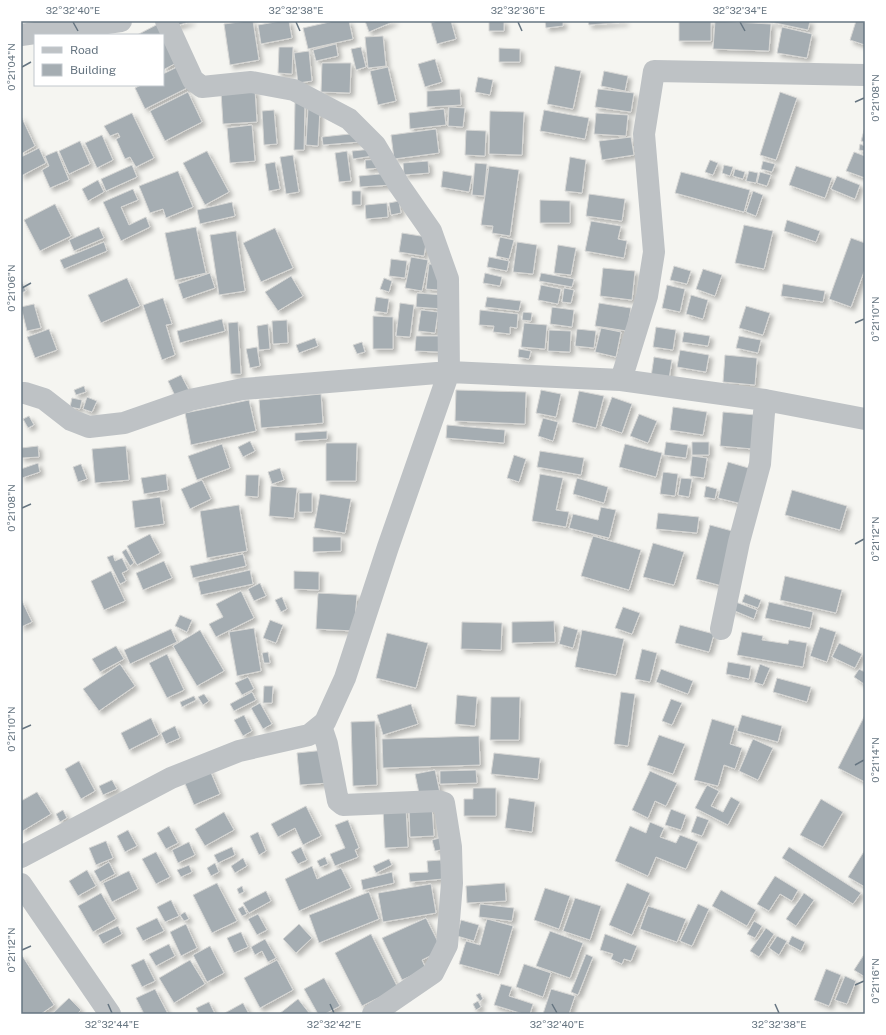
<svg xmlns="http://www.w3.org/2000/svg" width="886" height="1035" font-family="'Public Sans',sans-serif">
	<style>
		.building { fill: #a5adb2; stroke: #d6d6d4; filter: url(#shadow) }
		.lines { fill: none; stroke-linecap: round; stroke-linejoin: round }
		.minor { stroke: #bec2c5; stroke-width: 22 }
		.ticks { fill: none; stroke: #667581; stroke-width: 1.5 }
		.neatline { fill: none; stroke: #667581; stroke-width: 1.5 }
		.ticks-label { font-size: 10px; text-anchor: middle; fill: #667581 }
	</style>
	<defs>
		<filter id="shadow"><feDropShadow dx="3.5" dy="3.5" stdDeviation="2" flood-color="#0004"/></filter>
	</defs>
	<rect width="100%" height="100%" fill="#f5f5f1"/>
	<!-- building -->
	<path class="building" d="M174 21H192L176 26Z
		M247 21H253L259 60 230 65 224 24Z
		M281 21H289L292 38 261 44 258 25Z
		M334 21H349L353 39 308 49 303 28Z
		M365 21H395L369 32Z
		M438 21H451L456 39 437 44 431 23Z
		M489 21H504V31H489Z
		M545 21H563V26L546 28Z
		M588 21H625V22L589 25Z
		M679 21H711V41H679Z
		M715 21 771 24 769 51 713 49Z
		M766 21H810L808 30Z
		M856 21 865 22V45L850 40Z
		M160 23 180 61 163 70V35H137Z
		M782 27 812 34 807 58 777 53Z
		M383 36 386 66 368 68 365 37Z
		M336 44 338 56 316 61 313 50Z
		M279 47H293L292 74 278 73Z
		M361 47 366 67 356 70 351 49Z
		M499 48 520 49V62H499Z
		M309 51 312 81 298 83 294 53Z
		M435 59 442 82 425 87 418 64Z
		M322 63H351L350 93 321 92Z
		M181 65 191 86 145 109 135 88 141 85H163V74Z
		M555 66 581 71 573 109 547 104Z
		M388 67 396 101 378 105 370 71Z
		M604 71 628 76 625 91 601 86Z
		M478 77 493 80 490 95 475 92Z
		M460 89 461 105 427 107V91Z
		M598 89 634 93 631 112 595 107Z
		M255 90 257 122 223 124 221 92Z
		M188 92 202 122 165 141 150 111Z
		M780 92 797 98 776 160 760 155Z
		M295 102H305L304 150H294Z
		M449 107 465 108 463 127 448 126Z
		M308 108 320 109 318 146 306 145Z
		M444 109 446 125 410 129 409 113Z
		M274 110 277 144 264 145 262 111Z
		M544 110 589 118 585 139 540 131Z
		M490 111 524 112 522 155 489 154Z
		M132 113 154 158 136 167 130 157 125 159 116 139 120 137 118 133 110 136 104 126Z
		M596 113 628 115 626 136 594 134Z
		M21 116 35 146 21 154Z
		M252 125 255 161 230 163 227 128Z
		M865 127V142L861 141Z
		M436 129 439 153 394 159 391 135Z
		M466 130 486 131 485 156 465 155Z
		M359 133V142L323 145 322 137Z
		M102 135 113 160 97 168 85 143Z
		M631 137 634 155 602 160 599 141Z
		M80 141 90 164 69 174 59 151Z
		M860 144 865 146V151L859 150Z
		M39 148 46 163 21 176V157Z
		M372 149 373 156 353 159 352 151Z
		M57 151 69 180 50 188 42 170 49 166 45 156Z
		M207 151 229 192 205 205 183 163Z
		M347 151 351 181 339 182 335 153Z
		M854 152 865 156V178L846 171Z
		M293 155 299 192 286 194 280 157Z
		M570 157 586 160 582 193 565 191Z
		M383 159V168L366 169 365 160Z
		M710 160 718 163 713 175 705 172Z
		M428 161 429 173 404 175 403 163Z
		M763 161 775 164 772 172 761 169Z
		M275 162 280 189 269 191 265 164Z
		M475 163 487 164 484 196 472 195Z
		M132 165 137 177 106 191 101 179Z
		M724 165 733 167 730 176 722 173Z
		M489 166 519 170 510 236 492 233 493 226 481 225Z
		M796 166 832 178 825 198 789 185Z
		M735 169 745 172 743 179 733 176Z
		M178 171 193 207 166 218 163 209 150 213 139 186Z
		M443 171 472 176 469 192 441 187Z
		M749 171 758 173 756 183 746 181Z
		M681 172 750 190 744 212 675 193Z
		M760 172 771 175 767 186 757 183Z
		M390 173 391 185 360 187 359 176Z
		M837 176 860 185 855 199 831 189Z
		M98 180 104 192 88 201 82 189Z
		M133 189 138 200 121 207 129 225 146 217 150 227 121 241 103 202Z
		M352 191H361V205H352Z
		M753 191 763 195 756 216 746 212Z
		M589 194 625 199 622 221 586 216Z
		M540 200 570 201V223H540Z
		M399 201 401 213 391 215 389 203Z
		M232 202 235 216 200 224 197 210Z
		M387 203 388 217 366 219 365 205Z
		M55 204 71 236 40 251 24 220Z
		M787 220 820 231 816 242 784 231Z
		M591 221 621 226 618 239 627 241 624 258 585 251Z
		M744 225 773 231 764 269 735 263Z
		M99 227 104 238 74 251 69 240Z
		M196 227 206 273 175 280 165 233Z
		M275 228 293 268 261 282 243 243Z
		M236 231 245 291 219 295 210 235Z
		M402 233 427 237 424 256 399 252Z
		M500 237 514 240 509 259 496 256Z
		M851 238 865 243V269L851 307 829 299Z
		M104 242 107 251 64 269 60 260Z
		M517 242 537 245 533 274 513 272Z
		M558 245 576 248 571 275 554 273Z
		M411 257 428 260 422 291 405 288Z
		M489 257 509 261 507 271 487 267Z
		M391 259 407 261 405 278 389 276Z
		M429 264 441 265 438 290 426 289Z
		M674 266 691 271 687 284 670 280Z
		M603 268 635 271 632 300 600 296Z
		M703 269 722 275 715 296 696 289Z
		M210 273 215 288 183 299 178 284Z
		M485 273 502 277 500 286 483 283Z
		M541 273 574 279 572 287 539 281Z
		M291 276 303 296 278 311 265 292Z
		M127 278 140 306 101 323 88 295Z
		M384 278 392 281 389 292 380 289Z
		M21 280 26 291 21 293Z
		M783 284 825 291 823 302 781 296Z
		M541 285 561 289 558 304 538 300Z
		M667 285 685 289 680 312 662 308Z
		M564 288 574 290 571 303 562 302Z
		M417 293 444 295 443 309 416 307Z
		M691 295 708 300 703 319 686 314Z
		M376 297 389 299 387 313 374 311Z
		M487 297 521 301 519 311 485 307Z
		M163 298 172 324 166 325 175 355 162 360 143 305Z
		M400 303 414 305 410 337 396 336Z
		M599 303 631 308 627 331 595 326Z
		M34 304 41 328 27 331 21 307Z
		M746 306 770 313 763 335 739 328Z
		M552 307 574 310 572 327 550 324Z
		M421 310 438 312 435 333 418 331Z
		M480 310 518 314 517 328 510 327V334L493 332 494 326 479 325Z
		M523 312 532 313 531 321 522 320Z
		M373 316 393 317V349H373Z
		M222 319 225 331 180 343 177 331Z
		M287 320 288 343 273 344 272 321Z
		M238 322 241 374H231L228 323Z
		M524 323 547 325 545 349 521 347Z
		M268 324 270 349 259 350 257 326Z
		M656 327 676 330 673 350 653 347Z
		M601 328 621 332 616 357 595 352Z
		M49 329 57 350 35 358 27 337Z
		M577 329 596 331 594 348 575 346Z
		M549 330 571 331 570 352 548 351Z
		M684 332 710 336 708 346 682 342Z
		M416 336H439V352L415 351Z
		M739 336 761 340 758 353 736 348Z
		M315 338 318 346 299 353 296 345Z
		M362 342 365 352 357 354 353 345Z
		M257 347 260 366 250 368 246 349Z
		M519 349 531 351 529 359 518 357Z
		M680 350 709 355 706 372 677 367Z
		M725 355 757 358 755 385 723 382Z
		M654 357 672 360 669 379 651 377Z
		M181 375 190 392 176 398 168 381Z
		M84 386 86 392 76 395 74 390Z
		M456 390 526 392 525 424 455 421Z
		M541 390 561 394 556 417 536 413Z
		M579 391 604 396 596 428 572 422Z
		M321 394 323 423 261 428 259 400Z
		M87 397 97 401 92 412 83 409Z
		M612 397 632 404 622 433 601 426Z
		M72 398 82 400 80 409 70 407Z
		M249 400 256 431 191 445 185 413Z
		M673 407 707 412 703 435 670 430Z
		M723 412 756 415 753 449 720 446Z
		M639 414 657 421 648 443 630 436Z
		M29 416 34 425 28 428 23 419Z
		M543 418 558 422 553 441 538 436Z
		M447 425 505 430 504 443 446 438Z
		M327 431V439L295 441V433Z
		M250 441 255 451 243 457 238 447Z
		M666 442 688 445 686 458 664 455Z
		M692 442H709V455H692Z
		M326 443H357L356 481H326Z
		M222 444 230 468 197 480 188 456Z
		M625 444 662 453 656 477 619 467Z
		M38 446 39 457 21 458V448Z
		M126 446 129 480 95 483 92 449Z
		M540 451 584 458 581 475 537 467Z
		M514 455 526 459 519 482 507 478Z
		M692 456 707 458 704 478 690 476Z
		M728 462 752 469 742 504 718 498Z
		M38 463 40 472 22 478 21 469Z
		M81 464 87 479 78 482 73 467Z
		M280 468 284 480 272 484 268 472Z
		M663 472 678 474 675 496 660 494Z
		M166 474 168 490 144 494 141 478Z
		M540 474 563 478 556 510 569 512 566 527 532 521Z
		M246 475H259L258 497 245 496Z
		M577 478 608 487 604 503 573 494Z
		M681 478 692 479 689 497 678 495Z
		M202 480 211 499 190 509 181 489Z
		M271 486 297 488 294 518 269 516Z
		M706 486 717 489 715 499 704 497Z
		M792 490 847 506 840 530 785 515Z
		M299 493H312V512H299Z
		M320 494 351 499 345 533 314 528Z
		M160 497 164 524 135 528 132 501Z
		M239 505 247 551 207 558 200 511Z
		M601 507 616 510 609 538 569 528 573 514 598 520Z
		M658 513 699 517 697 533 656 529Z
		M710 525 736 532 722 586 696 579Z
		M150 534 160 553 137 565 127 546Z
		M593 536 641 550 629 590 581 576Z
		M313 537H341V551L313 552Z
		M653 543 684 552 674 585 643 577Z
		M126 549 134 563 130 566 122 552Z
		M243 554 246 566 193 578 190 566Z
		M113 555 115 561 122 558 128 570 122 573 126 581 120 584 107 557Z
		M164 561 172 578 143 590 136 573Z
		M250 570 253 584 201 595 198 582Z
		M111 571 125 601 104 610 91 581Z
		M294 571 319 572V590L294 589Z
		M785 576 842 590 836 613 780 600Z
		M260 583 266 596 254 601 248 589Z
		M241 591 254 618 216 637 209 624 223 617 216 604Z
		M318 593 357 595 354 631 316 629Z
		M745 594 761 600 758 608 742 602Z
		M282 597 287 609 281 612 275 600Z
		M21 599 32 622 21 627Z
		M733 601 757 610 754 619 730 609Z
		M769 602 813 612 810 628 765 618Z
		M623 607 640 613 632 634 615 628Z
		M180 615 192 620 187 632 175 626Z
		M270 620 283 625 276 643 263 638Z
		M554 621 555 642 512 643V622Z
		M462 622 502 623 501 650 461 649Z
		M680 625 714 634 709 652 675 643Z
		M564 626 578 630 573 648 559 644Z
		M820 627 836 632 827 662 810 656Z
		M254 628 261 671 237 676 229 632Z
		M171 629 177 642 130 664 124 650Z
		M200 630 224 671 197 686 173 646Z
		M582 630 624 639 616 675 575 667Z
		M742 632 763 636 762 640 788 644 789 640 807 643 803 667 737 655Z
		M387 633 428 643 416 688 376 678Z
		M839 643 862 654 855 668 832 657Z
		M116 646 124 659 100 672 92 659Z
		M642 649 657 653 650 682 635 679Z
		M268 652 270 663H264L262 653Z
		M167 654 184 690 167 698 149 663Z
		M728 662 751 666 749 679 726 674Z
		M120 664 135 686 99 711 83 689Z
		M760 664 770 668 763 685 754 682Z
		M661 669 693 681 688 694 656 682Z
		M859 669 865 672 864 684 854 677Z
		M248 677 254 689 242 695 235 683Z
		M777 678 811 687 807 702 773 692Z
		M264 686H273L272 703H263Z
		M252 692 256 700 234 711 230 704Z
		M621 692 635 694 628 746 614 744Z
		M204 694 209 701 203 705 198 697Z
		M457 695 477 697 475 726 455 724Z
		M194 696 196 700 182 707 180 702Z
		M491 697H520L519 740H490Z
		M671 699 682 703 672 725 662 721Z
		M260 703 272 724 263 729 251 708Z
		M411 704 418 724 383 735 377 715Z
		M244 715 252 731 243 736 234 720Z
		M742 715 782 726 778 742 737 731Z
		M865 715V782L838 768Z
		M151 718 159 735 129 750 121 733Z
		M712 719 735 726 730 744 742 748 735 769 724 765 718 786 694 780Z
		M375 721 377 785 353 786 351 722Z
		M175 726 180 738 166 744 161 733Z
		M659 735 685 744 673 774 647 765Z
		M479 736 480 765 383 768 382 739Z
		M753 739 773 748 758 780 739 771Z
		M325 750 328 783 300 785 297 753Z
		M494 753 540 758 538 779 491 774Z
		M79 761 95 791 81 799 65 769Z
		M209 768 220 794 194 805 183 779Z
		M435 770 440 793 420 798 415 774Z
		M476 770 477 783 440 784V771Z
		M650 771 677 783 666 806 655 801 648 818 632 810Z
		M112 780 117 789 103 795 99 786Z
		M707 785 719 791 711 806 723 812 731 797 740 802 728 825 695 808Z
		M473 788H496V816H464V799H473Z
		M37 792 51 814 21 832V801Z
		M509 798 535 802 532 832 505 828Z
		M821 799 843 812 823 847 800 835Z
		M306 806 321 836 303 845 295 828 278 837 271 824Z
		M432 806 434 836 410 837 409 807Z
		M406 808 408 847 385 848 383 809Z
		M671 809 686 815 681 830 665 825Z
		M63 810 67 818 60 822 56 814Z
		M224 812 234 830 205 846 195 829Z
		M697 816 709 820 702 836 691 832Z
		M348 820 359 848 355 850 358 857 335 866 330 854 345 848 335 825Z
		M650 822 664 828 660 837 676 843 680 835 698 842 686 869 656 857 648 876 615 861 630 826 646 833Z
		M169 826 178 843 166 849 157 833Z
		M128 830 137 846 125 852 117 836Z
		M258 832 266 851 259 855 250 836Z
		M444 837 447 849 435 851 432 840Z
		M106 841 113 858 96 865 89 848Z
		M189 842 195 855 178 863 172 850Z
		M232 847 235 855 218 863 214 855Z
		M301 847 307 860 298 864 291 852Z
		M789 847 861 893 853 904 782 858Z
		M865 850V887L848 877Z
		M156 852 170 877 156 884 142 859Z
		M325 857 328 864 320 867 317 861Z
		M243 858 247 866 235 873 231 866Z
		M389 859 392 865 376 873 373 866Z
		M441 860 443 879 410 882 409 873 428 872 427 861Z
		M109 862 115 874 100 882 94 871Z
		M215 863 219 872 211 876 207 868Z
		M189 865 192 872 181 877 177 870Z
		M312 866 317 879 341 868 351 888 299 911 285 879Z
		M87 870 96 886 78 896 69 881Z
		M129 871 138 889 112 902 103 883Z
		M392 872 394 883 363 890 361 880Z
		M775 876 798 890 792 901 780 894 769 911 757 904Z
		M217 883 237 921 212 933 193 895Z
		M505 883 506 901 467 903 466 886Z
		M627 883 650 893 632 935 609 925Z
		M431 884 436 913 383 922 378 893Z
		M242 886 244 892 239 894 237 889Z
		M545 888 570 896 559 929 534 920Z
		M721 890 756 910 747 926 712 906Z
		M266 891 271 901 249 913 243 903Z
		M369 892 379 919 319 943 309 915Z
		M101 893 116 919 93 932 78 906Z
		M804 893 814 900 796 926 786 919Z
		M575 898 601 906 590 940 563 931Z
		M171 900 179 916 165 922 157 907Z
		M480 904 514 908 512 921 479 917Z
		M698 904 709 909 692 946 680 941Z
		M243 906 247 914 242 916 238 909Z
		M648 906 686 919 677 942 640 929Z
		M185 912 189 919 184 921 180 915Z
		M258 914 267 930 257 935 248 919Z
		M157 918 164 931 143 941 136 928Z
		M426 918 442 950 422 960 426 969 402 980 382 938Z
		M487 919 513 926 499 975 459 964 466 941 480 945Z
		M461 920 479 925 474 941 457 936Z
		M754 921 762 926 755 938 747 934Z
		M186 924 197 948 181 956 170 932Z
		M299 924 312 938 296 953 283 939Z
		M118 926 122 934 103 944 98 935Z
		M766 928 774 934 759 957 750 951Z
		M550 931 583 943 570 978 536 966Z
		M241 932 248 947 234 953 227 938Z
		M371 934 398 988 362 1006 335 953Z
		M605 934 637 946 631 961 624 959 622 964 611 959 613 954 600 950Z
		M777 936 787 941 779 955 769 948Z
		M792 936 805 942 801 951 788 944Z
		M265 939 276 958 268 962 262 951 255 955 251 947Z
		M169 944 175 956 156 966 149 954Z
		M210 946 224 973 207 982 193 955Z
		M865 953V977L854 970Z
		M21 954 54 1005 41 1014H21Z
		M586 954 593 957 578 995 571 992Z
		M144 959 155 981 142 987 131 965Z
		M190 960 205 984 174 1003 159 978Z
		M277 960 293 990 260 1008 244 978Z
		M524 964 551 973 543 997 516 987Z
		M826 969 841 975 829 1006 814 1000Z
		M845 976 856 981 847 1004 835 1000Z
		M324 978 340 1006 325 1014H318L304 989Z
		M501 984 512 987 509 996 533 1004 530 1014H523L494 1005Z
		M155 989 168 1014H144L136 998Z
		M551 989 575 996 569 1014H543Z
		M480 993 483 999 480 1001 476 995Z
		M69 998 81 1010 77 1014H52Z
		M298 999 310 1014H279Z
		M478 1001 481 1007 476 1010 473 1004Z
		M209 1002 215 1014H199L196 1008Z
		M243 1003 249 1014H223Z"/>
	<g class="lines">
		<!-- minor -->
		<path class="minor" d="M21 35 121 21
			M621 380 647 296 654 252 644 134 654 71 865 75
			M21 393H25L44 399 71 420 89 427 124 423 190 400 243 389 449 372 621 380 765 400 865 419
			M721 629 739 542 760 464 765 400
			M321 726 327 744 338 801 343 805 438 801 444 803 451 847 452 883 447 945 433 973 373 1014
			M21 857 171 778 239 751 309 735 325 722 345 678 388 547 449 372 448 279 431 231 399 185 375 145 349 119 294 90 251 82 202 87 193 80 166 21
			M21 884 110 1014"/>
	</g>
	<!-- ticks -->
	<path class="ticks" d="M73 22 78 31M296 22 300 31M518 22 522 31M740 22 745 31M22 67 31 62M855 102 864 98M22 288 31 283M855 323 864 319M22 508 31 504M855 544 864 539M22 729 31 725M855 765 864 760M22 950 31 946M855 985 864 981M108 1004 112 1013M330 1004 334 1013M552 1004 557 1013M775 1004 779 1013"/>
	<!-- border -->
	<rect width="886" height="1035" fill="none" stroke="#ffffff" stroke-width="44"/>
	<!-- legend -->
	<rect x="34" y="34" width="130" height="52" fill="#ffffff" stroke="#c2c8cd"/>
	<rect x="42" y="47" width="20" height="6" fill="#bec2c5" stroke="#c2c8cd"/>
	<text x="70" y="54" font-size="12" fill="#667581">Road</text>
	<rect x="42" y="64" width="20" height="12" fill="#a5adb2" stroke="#c2c8cd"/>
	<text x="70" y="74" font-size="12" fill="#667581">Building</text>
	<rect x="22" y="22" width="842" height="991" class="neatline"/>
	<g class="ticks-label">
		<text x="73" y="14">32°32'40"E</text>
		<text x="296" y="14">32°32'38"E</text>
		<text x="518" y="14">32°32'36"E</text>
		<text x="740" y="14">32°32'34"E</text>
		<text transform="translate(11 67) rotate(-90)" y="4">0°21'04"N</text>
		<text transform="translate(875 98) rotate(-90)" y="4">0°21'08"N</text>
		<text transform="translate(11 288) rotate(-90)" y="4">0°21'06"N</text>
		<text transform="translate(875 319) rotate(-90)" y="4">0°21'10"N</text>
		<text transform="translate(11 508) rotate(-90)" y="4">0°21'08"N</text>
		<text transform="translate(875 539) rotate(-90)" y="4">0°21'12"N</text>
		<text transform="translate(11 729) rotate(-90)" y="4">0°21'10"N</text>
		<text transform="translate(875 760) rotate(-90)" y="4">0°21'14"N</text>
		<text transform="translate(11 950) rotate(-90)" y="4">0°21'12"N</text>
		<text transform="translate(875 981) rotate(-90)" y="4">0°21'16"N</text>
		<text x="112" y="1028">32°32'44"E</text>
		<text x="334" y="1028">32°32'42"E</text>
		<text x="557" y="1028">32°32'40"E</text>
		<text x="779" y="1028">32°32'38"E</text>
	</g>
</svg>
